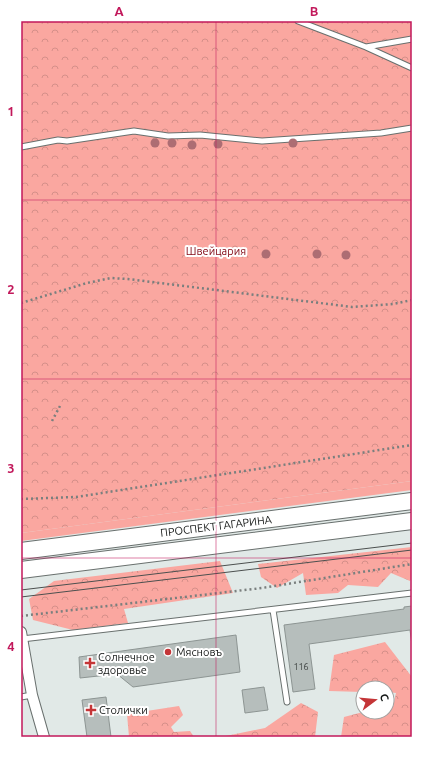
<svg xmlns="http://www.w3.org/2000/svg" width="433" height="758" font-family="Ubuntu,sans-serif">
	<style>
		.green { fill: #faa7a0 }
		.forest { fill: url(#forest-crowns) }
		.building { fill: #b6bebc; stroke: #8d9593 }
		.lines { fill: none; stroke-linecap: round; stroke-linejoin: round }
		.service-casing { stroke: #69706e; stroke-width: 7 }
		.minor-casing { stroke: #69706e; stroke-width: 12 }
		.primary-casing { stroke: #69706e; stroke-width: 18 }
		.path { stroke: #7a7f7e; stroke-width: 2.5; stroke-dasharray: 2 3; stroke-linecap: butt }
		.service { stroke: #fff; stroke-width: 5 }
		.minor { stroke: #fff; stroke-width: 10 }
		.primary { stroke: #fff; stroke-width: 16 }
		.tram { stroke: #4c504f; stroke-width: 1 }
		.tree { fill: #ad6d73 }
		.grid { fill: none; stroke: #c2185b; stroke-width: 1; stroke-opacity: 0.55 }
		.poi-dot { fill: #c43537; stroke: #fff; stroke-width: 1.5 }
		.labels { text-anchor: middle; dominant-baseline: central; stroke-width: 4; stroke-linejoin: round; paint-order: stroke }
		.number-label { font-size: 9px; fill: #3c403f }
		.park-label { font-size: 11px; fill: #820814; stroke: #fff }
		.street-label { font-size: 11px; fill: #131615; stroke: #fff }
		.poi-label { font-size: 11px; fill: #131615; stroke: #fff; text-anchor: start }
		.neatline { fill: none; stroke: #c2185b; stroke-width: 1.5 }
		.grid-label { font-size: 13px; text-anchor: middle; font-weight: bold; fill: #c2185b }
	</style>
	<defs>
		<pattern id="forest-crowns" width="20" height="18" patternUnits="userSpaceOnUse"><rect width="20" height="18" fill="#faa7a0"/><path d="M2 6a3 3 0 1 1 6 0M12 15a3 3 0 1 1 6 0" fill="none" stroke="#d58f89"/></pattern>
	</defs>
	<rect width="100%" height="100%" fill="#e1e9e7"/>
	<!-- green -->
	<path class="green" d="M412 481V490L21 541V533Z"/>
	<!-- forest -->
	<path class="forest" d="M21 21H412V481L21 533Z
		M412 547V578L410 581 391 573 378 587 348 585 338 593 306 595 303 573 277 588 261 577 258 564Z
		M220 561 233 593 124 609 128 623 73 630 33 620 29 599 54 581Z
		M385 642 412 677V737H341L344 717 363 712H387V705L394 702 396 693 387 692V688H363V692L329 691 334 655Z
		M301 703 318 712 315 737H221L265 728Z
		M179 706 183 715 171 727 174 732 190 731 194 737H129L127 714Z"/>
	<!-- building -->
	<path class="building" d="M412 606V645L410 630 309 644 315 689 293 692 284 625 404 609V607Z
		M236 635 240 672 133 687 117 674 80 678 79 657Z
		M264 687 268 710 245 713 242 690Z
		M106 697 111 737H87L82 700Z"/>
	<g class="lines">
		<!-- service casing -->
		<g class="service-casing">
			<path id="service" d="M298 21 366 47 412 39
				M366 47 412 68
				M21 147 58 140 67 141 134 131 168 136 200 135 262 141 381 133 412 128
				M273 610 287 702
				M22 639 412 593
				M21 697 32 695"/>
		</g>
		<!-- minor casing -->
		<g class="minor-casing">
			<path id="minor" d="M21 632 32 695 44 737"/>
		</g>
		<!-- primary casing -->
		<g class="primary-casing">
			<path id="primary" d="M21 551 412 501
				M21 570 412 521"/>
		</g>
		<!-- path -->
		<path class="path" d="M21 303 87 283 111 278 128 279 352 307 393 304 412 300
			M52 421 60 406
			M21 499 76 497 412 445
			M21 616 262 588 412 564"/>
		<!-- service -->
		<use href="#service" class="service"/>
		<!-- minor -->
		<use href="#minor" class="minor"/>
		<!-- primary -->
		<use href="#primary" class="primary"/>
		<!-- tram -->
		<path class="tram" d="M21 590 412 543
			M21 597 412 550"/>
	</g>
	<!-- trees -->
	<g class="tree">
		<circle cx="155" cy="143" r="4.5"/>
		<circle cx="172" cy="143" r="4.5"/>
		<circle cx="293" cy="143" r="4.5"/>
		<circle cx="218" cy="144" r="4.5"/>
		<circle cx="192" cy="145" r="4.5"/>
		<circle cx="266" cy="254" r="4.5"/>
		<circle cx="317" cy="254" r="4.5"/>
		<circle cx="346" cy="255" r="4.5"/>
	</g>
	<!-- grid -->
	<path class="grid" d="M216 21V737M21 200H412M21 379H412M21 558H412"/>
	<!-- markers -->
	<g class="poi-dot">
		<circle cx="168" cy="652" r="4"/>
		<path d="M88 657h4v4h4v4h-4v4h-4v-4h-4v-4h4z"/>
		<path d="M89 704h4v4h4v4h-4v4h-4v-4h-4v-4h4z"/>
	</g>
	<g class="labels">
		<!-- number labels -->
		<g class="number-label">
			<text x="301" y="667">116</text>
		</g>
		<!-- park labels -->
		<g class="park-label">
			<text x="216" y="251">Швейцария</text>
		</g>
		<!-- street labels -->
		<g class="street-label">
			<text transform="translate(216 526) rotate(-7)">ПРОСПЕКТ ГАГАРИНА</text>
		</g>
		<!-- poi labels -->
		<g class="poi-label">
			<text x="176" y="652">Мясновъ</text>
			<text x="98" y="657">Солнечное<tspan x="98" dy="13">здоровье</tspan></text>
			<text x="99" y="710">Столички</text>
		</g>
	</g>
	<!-- border -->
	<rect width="433" height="758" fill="none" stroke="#ffffff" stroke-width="44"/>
	<!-- north arrow -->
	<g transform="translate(375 700) rotate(74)"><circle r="19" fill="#ffffff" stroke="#a1a2a1"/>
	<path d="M0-3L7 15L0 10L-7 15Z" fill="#c43537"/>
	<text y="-6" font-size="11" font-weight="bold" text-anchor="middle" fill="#131615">С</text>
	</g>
	<rect x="22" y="22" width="389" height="714" class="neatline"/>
	<g class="grid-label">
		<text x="119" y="16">A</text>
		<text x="314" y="16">B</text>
		<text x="11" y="116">1</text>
		<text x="11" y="294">2</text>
		<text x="11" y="473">3</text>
		<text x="11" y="651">4</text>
	</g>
</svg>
